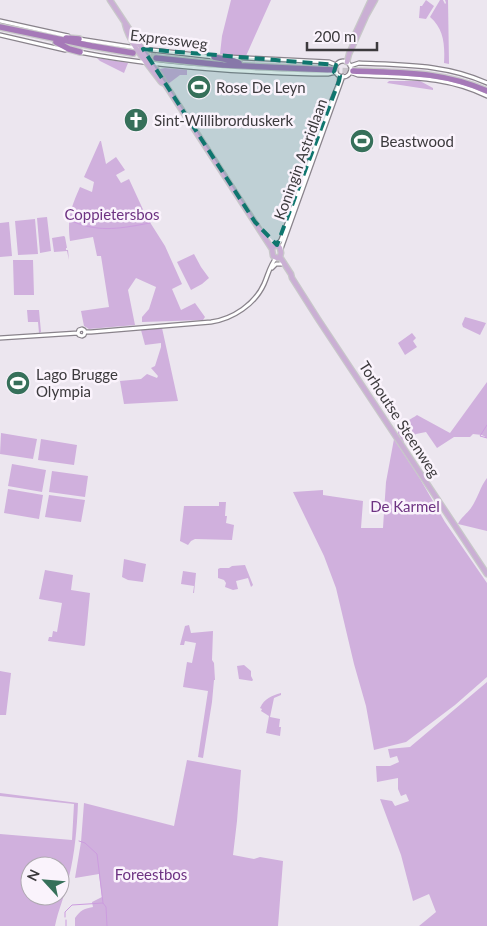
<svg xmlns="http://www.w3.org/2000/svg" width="487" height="926" font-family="Lato,sans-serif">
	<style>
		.green { fill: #d0b0dd; fill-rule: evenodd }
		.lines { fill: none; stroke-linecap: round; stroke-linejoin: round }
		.stream { stroke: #cc9cdf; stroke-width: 1 }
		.highway-tunnel { stroke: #c9c4cb; stroke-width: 5.5; stroke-dasharray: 5.5 3; stroke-linecap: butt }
		.minor-casing { stroke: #89838b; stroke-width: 5.5 }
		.major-casing { stroke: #c8c8c9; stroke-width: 7 }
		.highway-casing { stroke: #c8c8c9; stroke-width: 8 }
		.minor { stroke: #fff; stroke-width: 3 }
		.major { stroke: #caafd4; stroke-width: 4.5 }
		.highway { stroke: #a679b8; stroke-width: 5.5 }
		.marked { fill: #0f766e; fill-opacity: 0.2; stroke: #0f766e; stroke-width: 4; stroke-dasharray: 10 6; stroke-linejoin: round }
		.labels { text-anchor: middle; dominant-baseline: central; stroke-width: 5; stroke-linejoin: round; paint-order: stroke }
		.street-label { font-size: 15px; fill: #3c3a3d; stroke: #faf3fc }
		.poi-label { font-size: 15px; fill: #3c3a3d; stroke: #faf3fc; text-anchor: start }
		.park-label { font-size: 15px; fill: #6d3282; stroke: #faf3fc }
	</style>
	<rect width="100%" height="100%" fill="#ece6ef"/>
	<!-- green -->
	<path class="green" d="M231 0H271L246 56 220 54 222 36Z
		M426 0 434 6 426 19 419 18 420 6H422Z
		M440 0H443L445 4 446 3 445 0H448L449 64 444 63C445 45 444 29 430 17Z
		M97 58 128 63 124 73 100 61Z
		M165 68 187 70V75H180L168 84 160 70V69Z
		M389 81H420L433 88V90L387 83Z
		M100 141H101L106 164 116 157 125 170 116 175 121 183 129 179 146 216 165 246 182 284 172 289 181 310 195 303 205 317 203 320 142 322V317L149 309 156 287 136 278 128 290 135 325 89 329 84 326 81 311 109 307 101 256H97L93 237 70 241C67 219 71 207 80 187L92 192 94 182 84 177Z
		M47 217 51 251 40 253 37 218Z
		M35 219 38 254 18 255 15 221Z
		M9 222 12 256 0 257V223Z
		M64 236 65 237 67 248H66V250H68L69 260 67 251 54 252 52 238Z
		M194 254 201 267 209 278 202 284 191 290 177 262Z
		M13 260H33L34 295H14Z
		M27 310H39L41 332 39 333 38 322H28Z
		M465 317 486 323 480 335 463 327 462 324Z
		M162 328 178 401 124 404 120 381 141 379 147 374 157 378 158 376 151 368 155 366 161 347V343L145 345 141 330Z
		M412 333 416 338 413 341 417 347 405 355 398 343Z
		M487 382V438L482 435 473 434 470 437H454L437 448 426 432 416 434 403 442 398 434C398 425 410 420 417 415L450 433Z
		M1 433 37 439 33 459 0 454Z
		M41 439 77 445 74 465 38 460Z
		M394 439 419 477 445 522 487 583V677L455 705 406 742 374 750 366 706 354 664 336 588 324 556 293 492 323 490V495L363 501 361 528H383L386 482Z
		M12 464 46 470 42 492 8 486Z
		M52 471 88 476 85 497 49 492Z
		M487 478V531L458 524C461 517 467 514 471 508 478 498 480 487 487 478Z
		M8 489 43 495 39 519 4 513Z
		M49 495 85 500 81 522 45 517Z
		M219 502H226L225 516H227L226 523 234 525 232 540 195 539 191 541 188 545 180 541 184 506H219Z
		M124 559 146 564 143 582 128 580 122 577Z
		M245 565 253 585 251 587 248 578 236 581 238 589 233 590 225 587 226 583 224 580 218 578V569L220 568H229L232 566Z
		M45 570 73 575 71 590 90 593 85 645 84 646 48 641 49 637H52L53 631 57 632 62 603 39 599Z
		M183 571 196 573 194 593H193L194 586 181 584Z
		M189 625 191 633 213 631 212 660 214 663 215 680H214L212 702 203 758 198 757 208 691 183 687 187 662 192 663 196 643 185 641 184 645H180L185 626Z
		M244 665 251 671V676L253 680 252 681 239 679 237 666Z
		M0 671 11 673 6 715H0Z
		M487 682V926H419L436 912 429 894 413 901 401 855 380 799 392 801 395 806 409 801 406 794 401 796 398 789V778L377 782 376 766H390L399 762 397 756 390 758 388 749 410 747Z
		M281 693V695L274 698 270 717 280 719 279 727H281L280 736 266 733 269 716 261 711 262 709 260 708C265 698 271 696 281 693Z
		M187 760 241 770 237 821 233 855 254 859 260 857 283 861 278 926H75V918C81 910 83 909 93 907L92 902 102 897 99 874 75 878 81 842 84 803 174 826Z
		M0 793 78 803C77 828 75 852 69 877 66 893 58 910 55 926H0V834L72 840 74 804 0 796ZM30 866H60V896H30Z"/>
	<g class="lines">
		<!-- stream -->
		<path class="stream" d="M74 222C101 233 122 228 150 223
			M487 425 480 436 487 438
			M79 841 85 843 97 854 103 903
			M65 917V912L72 905 103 903 106 907 107 926
			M66 920V926"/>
		<!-- highway-tunnel -->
		<path class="highway-tunnel" d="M142 54 157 56
			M334 70 353 71"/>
		<!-- minor casing -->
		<g class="minor-casing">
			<path id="minor" d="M0 21 68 36
				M0 35 65 50
				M79 39 137 48
				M143 49 214 57
				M79 52C156 67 235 72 313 74H328L336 72
				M228 57 329 62 336 65
				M335 69a8 8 0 1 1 16 0a8 8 0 1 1-16 0Z
				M350 66 359 63C403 65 446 64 487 83
				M350 72 358 75C405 78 444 75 487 96
				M277 245 281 240 329 107 339 83 340 76
				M281 249 343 76
				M272 268 276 264H281
				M78 333 79 330 82 329 84 330 85 332
				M0 338 78 333 79 335 82 336 84 335 85 332H91L211 322C233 319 255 304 264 284 268 275 270 265 276 258"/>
		</g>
		<!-- major casing -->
		<g class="major-casing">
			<path id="major" d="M110 0 163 80 165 84
				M125 24C129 43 150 67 161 82L165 84 272 249
				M352 41 371 0
				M347 62 349 54 366 16 375 0
				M277 245 280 248 281 253 280 257 277 258 273 256 272 249 274 246Z
				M280 257 291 274 292 278 318 319 487 574"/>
		</g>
		<!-- highway casing -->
		<g class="highway-casing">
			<path id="highway" d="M0 27 92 46 133 53
				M66 38 79 39
				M56 42 69 49 80 52
				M214 57 234 61 239 63
				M156 58 223 65 334 70
				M353 71C401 73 441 71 487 91"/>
		</g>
		<!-- minor -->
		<use href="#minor" class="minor"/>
		<!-- major -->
		<use href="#major" class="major"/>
		<!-- highway -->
		<use href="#highway" class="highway"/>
	</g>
	<!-- marked area -->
	<path class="marked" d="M143 49 336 65 334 72 340 76 339 81 277 245 255 222Z"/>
	<!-- icons -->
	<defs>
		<g id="stadium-disc" transform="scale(1.25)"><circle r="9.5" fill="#36705a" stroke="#faf3fc"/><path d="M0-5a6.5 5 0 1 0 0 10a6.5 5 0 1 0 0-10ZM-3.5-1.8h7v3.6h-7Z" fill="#fff"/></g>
		<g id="church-disc" transform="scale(1.25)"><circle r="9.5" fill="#36705a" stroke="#faf3fc"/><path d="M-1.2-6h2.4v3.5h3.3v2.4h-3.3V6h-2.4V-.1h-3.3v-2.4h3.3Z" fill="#fff"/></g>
	</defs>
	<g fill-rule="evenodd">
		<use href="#stadium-disc" x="199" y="87"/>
		<use href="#church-disc" x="136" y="120"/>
		<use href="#stadium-disc" x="362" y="141"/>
		<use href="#stadium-disc" x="18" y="383"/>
	</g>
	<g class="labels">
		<!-- street labels -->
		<g class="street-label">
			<text transform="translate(169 39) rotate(7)">Expressweg</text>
			<text transform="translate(300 159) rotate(-70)">Koningin Astridlaan</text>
			<text transform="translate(400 419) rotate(57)">Torhoutse Steenweg</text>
		</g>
		<!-- poi labels -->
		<g class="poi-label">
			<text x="216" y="87">Rose De Leyn</text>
			<text x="154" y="120">Sint-Willibrorduskerk</text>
			<text x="380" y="141">Beastwood</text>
			<text x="36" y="374">Lago Brugge<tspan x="36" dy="17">Olympia</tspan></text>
		</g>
		<!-- park labels -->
		<g class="park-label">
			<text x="112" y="214">Coppietersbos</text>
			<text x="405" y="506">De Karmel</text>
			<text x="151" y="874">Foreestbos</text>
		</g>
	</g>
	<!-- north arrow -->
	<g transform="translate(45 881) rotate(296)"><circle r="24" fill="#faf3fc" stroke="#aea9b0"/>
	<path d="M0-4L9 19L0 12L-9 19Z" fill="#36705a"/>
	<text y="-8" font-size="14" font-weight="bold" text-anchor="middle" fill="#3c3a3d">N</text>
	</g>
	<!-- scale -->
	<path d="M307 42v8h70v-8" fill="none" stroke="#3c3a3d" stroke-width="2.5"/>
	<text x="314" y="42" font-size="15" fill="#3c3a3d" stroke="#faf3fc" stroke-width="4" paint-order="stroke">200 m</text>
</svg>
